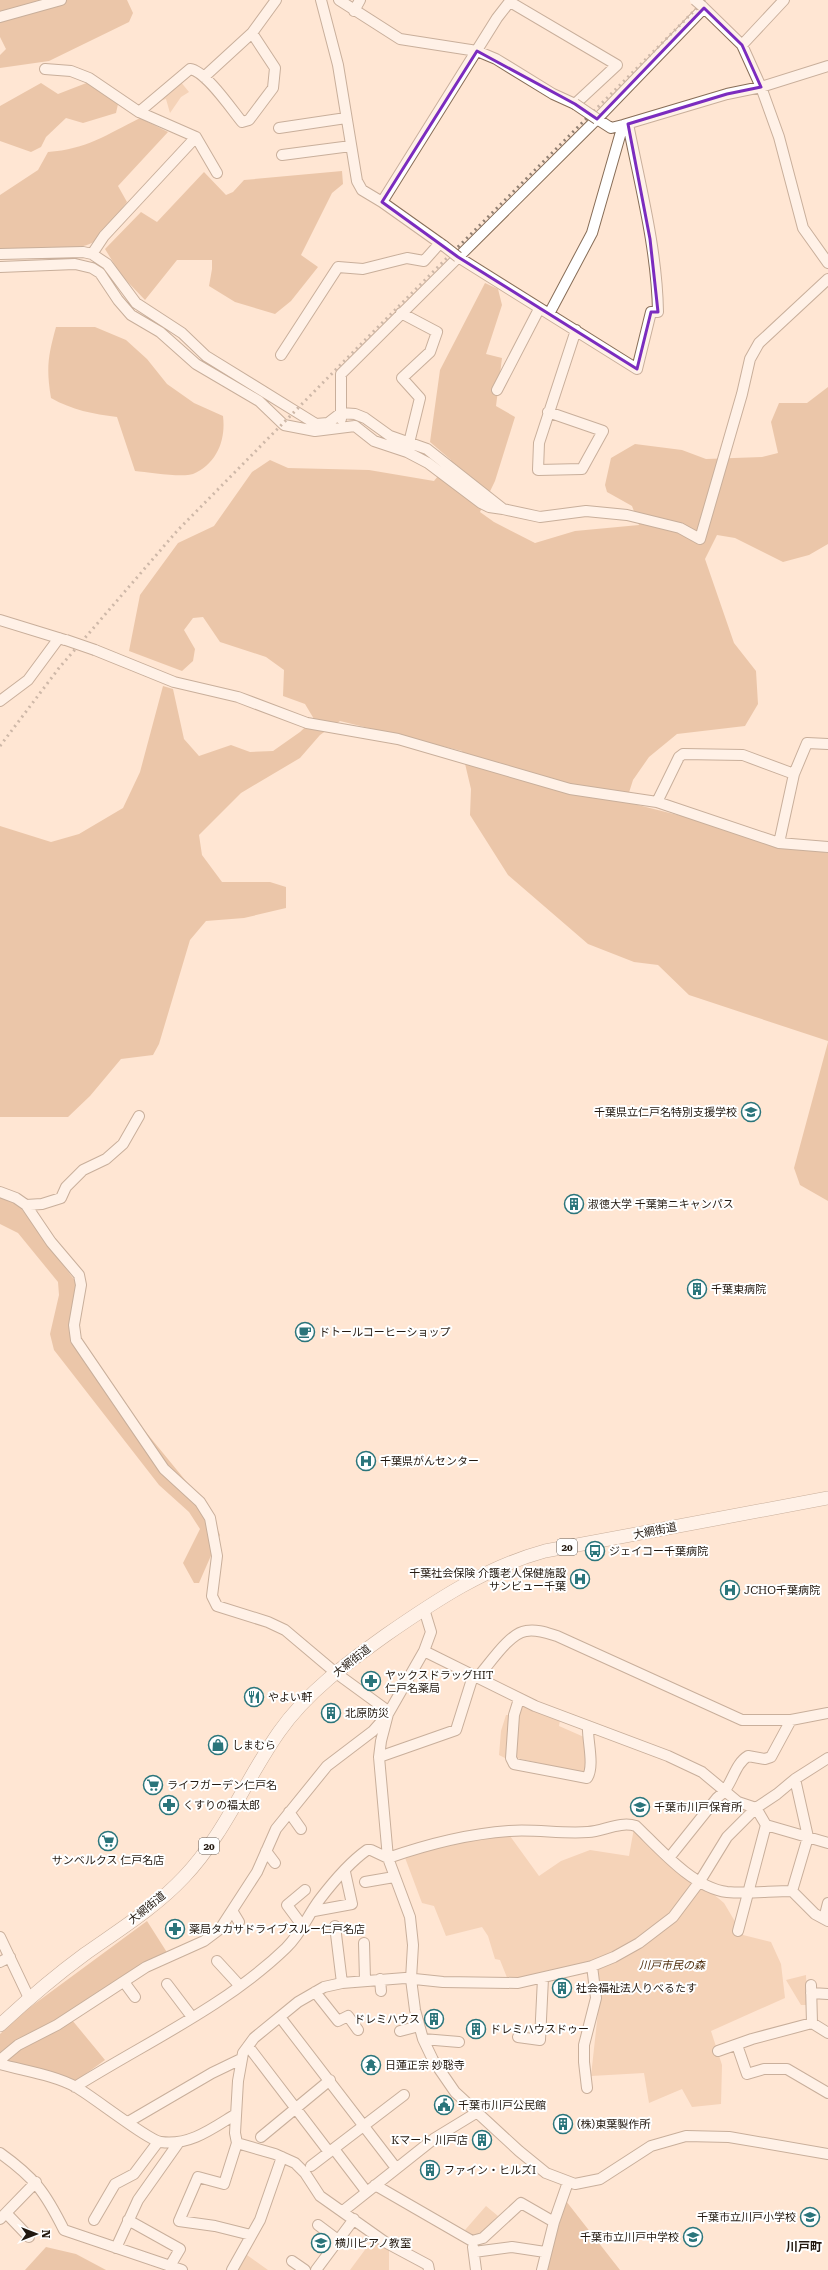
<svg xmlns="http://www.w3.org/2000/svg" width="828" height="2270" font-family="'Roboto Serif','Noto Sans JP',serif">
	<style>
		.green { fill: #e9bc97 }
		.forest { fill: #d3a176 }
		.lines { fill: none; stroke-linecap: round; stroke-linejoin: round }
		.minor-casing { stroke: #876d57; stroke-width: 12 }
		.major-casing { stroke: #876d57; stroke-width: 14 }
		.minor { stroke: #fff; stroke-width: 10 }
		.major { stroke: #fff; stroke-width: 13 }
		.rail { stroke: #938173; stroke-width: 3; stroke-dasharray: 2 4; stroke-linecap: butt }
		.minor-bridge-casing { stroke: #876d57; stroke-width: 12; stroke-linecap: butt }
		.minor-bridge { stroke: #fff; stroke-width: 10 }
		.marked { fill: none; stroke: #7b2cbf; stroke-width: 3; stroke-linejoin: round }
		.labels { text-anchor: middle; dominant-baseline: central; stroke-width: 4; stroke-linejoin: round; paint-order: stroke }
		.shield { fill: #fff; stroke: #655e58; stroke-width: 1 }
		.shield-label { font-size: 10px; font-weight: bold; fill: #231910 }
		.poi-label { font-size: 11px; fill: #231910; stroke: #fff; text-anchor: start }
		.street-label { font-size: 11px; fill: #231910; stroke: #fff }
		.park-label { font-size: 11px; font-style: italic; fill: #4f2d0b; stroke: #fff }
		.neighbourhood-label { font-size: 12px; font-weight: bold; fill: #231910; stroke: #fff }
	</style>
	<rect width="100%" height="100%" fill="#ffe6d3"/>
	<!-- green -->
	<path class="green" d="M180 81 189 92 181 97 170 113 166 99 154 103Z
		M522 1706 560 1720 559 1726 584 1737 587 1751 585 1773 516 1758 519 1717Z
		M506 1715H512L509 1760 499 1755 501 1731Z
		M634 1828 724 1903 743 1935 771 1942 781 1964 785 1998 711 2031 722 2065 721 2104 692 2107 682 2089 649 2103 644 2073 591 2076 599 2003 595 1964 508 1980 500 1960 495 1959 488 1936 482 1927 446 1936 434 1906 422 1903 404 1855 468 1838 510 1836 539 1876 561 1861 590 1850 629 1856Z
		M806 1975 807 2005H801L786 1980Z
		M486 2206 498 2216 478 2236 473 2237 465 2230Z
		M373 2239 389 2249V2270H350Z
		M247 2255 268 2270H238Z"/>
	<!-- forest -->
	<path class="forest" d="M0 0H127L133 13 129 22 49 61 0 68V55L6 49 0 37Z
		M89 82 118 104 116 113 83 123 66 118 46 137 41 147 31 152 0 141V106L41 83 58 94Z
		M140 118 168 132 118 186 127 202C117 214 107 231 95 241 80 253 20 249 0 248V195L38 170 48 152C87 149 106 135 140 118Z
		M342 171 343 184 332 193 301 255 318 267 291 301 275 314 235 302 209 286 212 269V260H177L145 300 121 275 105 249 141 212 157 222 204 172 226 195 233 192 244 180Z
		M485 283 498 289 502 305 486 354 502 358 496 406 515 417 495 481 480 512 494 522 535 543 575 531 639 525 632 506 607 492 605 485 611 458 635 444 682 450 706 459 762 457 778 453 771 422 779 403H807L828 387V544L809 555 783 562 735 538 717 535 705 559 734 643 756 671 758 704 745 726 677 734 649 757 633 780 626 802 828 853V1041L689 995 658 965 634 962 588 944 508 875 470 815 471 789 462 751 340 721 320 735 300 758 241 793 199 835 202 855 222 882H270L286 887V908L244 918 206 921 190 940 159 1044 153 1055 121 1059 90 1096 68 1117H0V826L51 842 79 834 123 808 140 772 163 686 173 689 184 739 199 756 231 745 250 752 273 751 300 732 314 719 305 704 283 696 284 670 266 657 220 642 203 617 193 618 184 630 195 649 193 661 182 671 129 651 140 595 178 543 214 526 252 472 270 460 288 468 369 470 434 481 451 460 430 442 440 370Z
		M56 327H95L126 340 147 359 167 384 194 403 223 416C226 440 217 464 193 474 182 478 148 472 135 471L117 417C93 414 72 410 51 398 46 368 48 356 56 327Z
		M828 1042V1201L800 1185 794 1168Z
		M0 1196H12L76 1282 73 1308 77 1348 208 1508 220 1535 199 1583H194L183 1563 200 1529 189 1512 159 1485 54 1350 50 1334 59 1295 58 1282 18 1233 0 1224Z
		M147 1921 168 1954 0 2054V2034L29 2008Z
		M72 2020 105 2060 73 2083 3 2062 17 2048 39 2040Z
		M566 2201 620 2270H546Z
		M46 2247 76 2254 106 2270H25Z"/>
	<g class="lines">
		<!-- minor casing -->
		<g class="minor-casing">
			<path id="minor" d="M321 0 338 65 357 181 362 190 382 202 444 246
				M339 0 400 39 477 51 496 59 553 94 575 104 617 65 510 2
				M702 6 742 45 761 87 779 137 803 228 828 263
				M354 11 360 0
				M0 17 61 0
				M742 45 784 0
				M45 69 71 71 89 78 139 112 190 69C206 71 232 110 242 122L249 120 273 88 275 68 252 33
				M204 77 252 33 276 0
				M139 112 196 137
				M597 119 611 128 623 125 727 94 761 87 828 66
				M279 128 346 118
				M282 155 351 146
				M382 202 497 18 511 0
				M0 254 83 252 92 254 107 264 136 303 182 333 206 356 316 424 328 423 341 413 355 414 365 418 390 436 427 449 503 509 540 517 586 511 627 515 680 528 700 539 742 394 750 359 759 343 828 279
				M92 254 104 236 196 137 217 173
				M458 257 637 369 651 312H658C657 249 640 185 628 124
				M0 267 75 264 92 268 100 273 118 300 131 315 160 332 196 364 259 401 284 425 315 431 355 426 374 441 407 452 428 463 481 503 489 507 503 509
				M401 313 437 332 430 352 402 378 420 398 409 443
				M549 314 592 233 623 125
				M281 355 338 267 363 269 407 258 424 261 440 243
				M497 390 539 309
				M548 412 603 431 582 469 538 470 539 443 576 330
				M341 419V374L597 119 704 8
				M0 620 65 640
				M95 650 174 682 238 697 307 723 398 739 570 789 657 802 779 843 828 847
				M0 701 28 680 59 638
				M657 802 679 757 683 754 743 755 794 774
				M779 843 794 774 807 743 828 744
				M0 1192 16 1198 26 1205 51 1242 79 1275 81 1285 74 1325 76 1340 164 1469 200 1502 210 1518 217 1556 212 1596 217 1606 268 1622 285 1630 336 1673 384 1708 388 1714 381 1741 379 1757 388 1858 410 1917 413 1945 411 1979 415 2010 423 2039 433 2060 455 2092 519 2151 546 2173 575 2184 600 2179 651 2146 686 2136 729 2137 828 2154
				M26 1205 42 1204 61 1198 66 1187 83 1170 106 1159 123 1144 139 1116
				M424 1651 535 1706 668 1756 702 1772 738 1802 756 1808 766 1825 738 1931
				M477 1678C489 1665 509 1633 526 1631 537 1629 547 1633 557 1636L742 1720H791L828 1713
				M519 1699 514 1715 511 1758 514 1764 587 1778C595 1766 587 1740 588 1726
				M379 1757 456 1730 473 1676
				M289 1812 301 1829
				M766 1825 828 1843
				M266 1851 275 1863
				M669 1858 717 1798C733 1787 733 1765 748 1756L765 1759 771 1757 791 1720
				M365 1882 394 1877
				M792 1891 808 1837 795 1779
				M314 1911 352 1904 345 1872
				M233 1912 239 1922
				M824 1919 828 1903
				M335 1926 342 1983
				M304 1928 287 1905 305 1890
				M0 1937 29 1998
				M364 1943 365 1980
				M217 1961 240 1986
				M0 1962 10 1957
				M380 1979 381 1991
				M124 1982 135 1997
				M167 1984 192 2017
				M811 1985 812 2023
				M315 1992 338 2021 348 2016 358 2030
				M811 1993 828 1994
				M280 2017 396 2168
				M400 2031 419 2026
				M518 2037 540 2040 543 1978
				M423 2039 459 2042
				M737 2045 747 2074 764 2069H787L828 2093
				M248 2046 329 2152
				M718 2051 752 2039 812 2023 828 2033
				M0 2060 18 2045 57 2025 146 1967 204 1941 220 1929 257 1872 276 1829 327 1766 373 1731 388 1714 424 1651 431 1632 424 1609
				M0 2064C25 2071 54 2075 76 2087 92 2096 149 2141 161 2142 190 2146 213 2128 236 2114
				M75 2087C145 2043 226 2006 286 1948 303 1931 307 1916 320 1899 333 1882 350 1862 367 1850H371L388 1858C428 1844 467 1834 509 1831 535 1829 562 1834 588 1832 604 1831 620 1821 636 1826 659 1848 693 1888 727 1892 748 1894 771 1891 792 1891L815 1914 828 1921
				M587 2088 584 2062V2045L596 1998 592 1966
				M128 2122 212 2073 241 2059
				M261 2137 330 2080
				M237 2143 224 2184 198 2177 179 2221 215 2226 251 2235
				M334 2149 366 2191
				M0 2153C35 2178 45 2192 64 2230L182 2270
				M311 2166 404 2095
				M375 2185 472 2241 483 2238 521 2203 554 2222
				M343 2211 435 2138 476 2113
				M6 2213 29 2237
				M0 2219 36 2182
				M94 2220 115 2184 134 2174 158 2142
				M128 2220 180 2249 170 2266
				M318 2225 338 2240
				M473 2247 476 2270
				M116 2248 138 2200 179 2142
				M474 2252 512 2247 545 2252
				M292 2261 305 2270
				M232 2270 260 2220 282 2157
				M316 2270 354 2219
				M429 2270 428 2265 385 2242 320 2196 305 2173 295 2163 275 2154 237 2143 235 2133 238 2081 243 2053 254 2038 298 2002 324 1987 342 1983 405 1978 443 1982 518 1983 592 1966 614 1957 639 1943 673 1917 700 1881 727 1837 756 1808 777 1794 795 1779 828 1758
				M542 2270 554 2222 568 2182"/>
		</g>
		<!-- major casing -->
		<g class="major-casing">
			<path id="major" d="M0 2025C27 2000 55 1976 85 1954 119 1930 156 1907 184 1877 224 1835 246 1779 279 1732 307 1692 347 1663 386 1635 435 1601 486 1567 545 1551L828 1498"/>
		</g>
		<!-- minor -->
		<use href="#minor" class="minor"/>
		<!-- major -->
		<use href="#major" class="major"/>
		<!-- rail -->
		<path class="rail" d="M0 746 59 668 177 531 361 344 705 0"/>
		<!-- minor-bridge casing -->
		<g class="minor-bridge-casing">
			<path id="minor-bridge" d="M695 0 702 6
				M575 104 597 119
				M444 246 458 257
				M66 640 95 650"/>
		</g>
		<!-- minor-bridge -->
		<use href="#minor-bridge" class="minor-bridge"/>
	</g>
	<!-- marked area -->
	<path d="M0 0H828V2270H0ZM704 8 742 45 761 87 727 94 628 124 650 239 658 312H651L637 369 458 257 382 202 477 51 575 104 597 119Z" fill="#ffe6d3" fill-opacity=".55" fill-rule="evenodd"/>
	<path class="marked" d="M704 8 742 45 761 87 727 94 628 124 650 239 658 312H651L637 369 458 257 382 202 477 51 575 104 597 119Z"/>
	<!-- icons -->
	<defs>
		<g id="school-ring" transform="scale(1)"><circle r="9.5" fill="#fff" stroke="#2b757b" stroke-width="1.5"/><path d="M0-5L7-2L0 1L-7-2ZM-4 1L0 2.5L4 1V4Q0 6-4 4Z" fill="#2b757b"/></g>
		<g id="building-ring" transform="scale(1)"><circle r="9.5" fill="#fff" stroke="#2b757b" stroke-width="1.5"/><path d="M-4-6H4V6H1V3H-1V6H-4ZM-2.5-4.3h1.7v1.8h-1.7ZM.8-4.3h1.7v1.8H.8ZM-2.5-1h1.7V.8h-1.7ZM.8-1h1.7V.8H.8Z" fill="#2b757b"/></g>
		<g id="cafe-ring" transform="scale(1)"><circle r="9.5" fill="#fff" stroke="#2b757b" stroke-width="1.5"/><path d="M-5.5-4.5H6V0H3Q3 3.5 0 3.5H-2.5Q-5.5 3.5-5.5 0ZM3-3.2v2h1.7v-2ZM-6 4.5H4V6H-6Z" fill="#2b757b"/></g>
		<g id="hospital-ring" transform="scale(1)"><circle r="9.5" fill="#fff" stroke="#2b757b" stroke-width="1.5"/><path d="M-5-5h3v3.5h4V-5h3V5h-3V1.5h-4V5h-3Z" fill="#2b757b"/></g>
		<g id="bus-ring" transform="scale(1)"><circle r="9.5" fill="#fff" stroke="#2b757b" stroke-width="1.5"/><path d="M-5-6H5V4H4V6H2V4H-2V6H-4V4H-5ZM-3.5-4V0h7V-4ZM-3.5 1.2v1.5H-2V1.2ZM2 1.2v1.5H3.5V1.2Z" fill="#2b757b"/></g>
		<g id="pharmacy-ring" transform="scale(1)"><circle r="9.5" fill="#fff" stroke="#2b757b" stroke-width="1.5"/><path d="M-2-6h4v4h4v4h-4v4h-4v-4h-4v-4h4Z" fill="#2b757b"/></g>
		<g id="restaurant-ring" transform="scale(1)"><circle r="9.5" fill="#fff" stroke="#2b757b" stroke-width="1.5"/><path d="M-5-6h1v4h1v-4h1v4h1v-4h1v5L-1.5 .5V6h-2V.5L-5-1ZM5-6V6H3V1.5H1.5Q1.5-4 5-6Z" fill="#2b757b"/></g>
		<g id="shop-ring" transform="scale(1)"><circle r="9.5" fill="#fff" stroke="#2b757b" stroke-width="1.5"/><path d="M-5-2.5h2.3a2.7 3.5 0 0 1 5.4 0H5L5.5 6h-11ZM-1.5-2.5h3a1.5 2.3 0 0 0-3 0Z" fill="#2b757b"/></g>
		<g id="supermarket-ring" transform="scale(1)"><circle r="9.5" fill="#fff" stroke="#2b757b" stroke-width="1.5"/><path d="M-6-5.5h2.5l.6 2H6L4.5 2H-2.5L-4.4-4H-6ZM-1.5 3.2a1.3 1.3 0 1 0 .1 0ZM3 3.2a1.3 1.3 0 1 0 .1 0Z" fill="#2b757b"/></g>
		<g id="temple-ring" transform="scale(1)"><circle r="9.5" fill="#fff" stroke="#2b757b" stroke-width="1.5"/><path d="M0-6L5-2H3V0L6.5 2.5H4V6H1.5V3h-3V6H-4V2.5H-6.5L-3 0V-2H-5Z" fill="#2b757b"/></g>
		<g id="civic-ring" transform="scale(1)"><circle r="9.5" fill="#fff" stroke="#2b757b" stroke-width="1.5"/><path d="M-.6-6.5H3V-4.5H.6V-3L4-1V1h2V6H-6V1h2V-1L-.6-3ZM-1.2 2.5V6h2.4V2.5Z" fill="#2b757b"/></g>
	</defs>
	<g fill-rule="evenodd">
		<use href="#school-ring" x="751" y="1112"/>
		<use href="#building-ring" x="574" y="1204"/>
		<use href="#building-ring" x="697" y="1289"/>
		<use href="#cafe-ring" x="305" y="1332"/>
		<use href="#hospital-ring" x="366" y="1461"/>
		<use href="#bus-ring" x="595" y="1551"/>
		<use href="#hospital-ring" x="580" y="1579"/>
		<use href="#hospital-ring" x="730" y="1590"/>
		<use href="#pharmacy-ring" x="371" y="1681"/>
		<use href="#restaurant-ring" x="254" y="1697"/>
		<use href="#building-ring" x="331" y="1713"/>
		<use href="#shop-ring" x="218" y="1745"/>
		<use href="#supermarket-ring" x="153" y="1785"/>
		<use href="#pharmacy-ring" x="169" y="1805"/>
		<use href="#school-ring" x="640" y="1807"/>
		<use href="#supermarket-ring" x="108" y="1841"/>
		<use href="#pharmacy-ring" x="175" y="1929"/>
		<use href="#building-ring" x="562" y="1988"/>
		<use href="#building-ring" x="434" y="2019"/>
		<use href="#building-ring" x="476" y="2029"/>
		<use href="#temple-ring" x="371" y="2065"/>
		<use href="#civic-ring" x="444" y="2105"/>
		<use href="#building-ring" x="563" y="2124"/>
		<use href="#building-ring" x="482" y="2140"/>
		<use href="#building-ring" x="430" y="2170"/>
		<use href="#school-ring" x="810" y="2217"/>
		<use href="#school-ring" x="693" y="2237"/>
		<use href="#school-ring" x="321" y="2243"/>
	</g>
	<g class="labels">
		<!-- shield labels -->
		<g class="shield">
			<rect x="557" y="1539" width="20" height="16" rx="3"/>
			<rect x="199" y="1838" width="20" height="16" rx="3"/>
		</g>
		<g class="shield-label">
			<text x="567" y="1547">20</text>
			<text x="209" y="1846">20</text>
		</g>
		<!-- poi labels -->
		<g class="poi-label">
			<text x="737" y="1112" text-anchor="end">千葉県立仁戸名特別支援学校</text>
			<text x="588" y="1204">淑徳大学 千葉第ニキャンパス</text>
			<text x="711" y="1289">千葉東病院</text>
			<text x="319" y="1332">ドトールコーヒーショップ</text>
			<text x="380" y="1461">千葉県がんセンター</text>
			<text x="609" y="1551">ジェイコー千葉病院</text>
			<text x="566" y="1573" text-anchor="end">千葉社会保険 介護老人保健施設<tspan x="566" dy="13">サンビュー千葉</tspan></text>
			<text x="744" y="1590">JCHO千葉病院</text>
			<text x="385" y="1675">ヤックスドラッグHIT<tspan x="385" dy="13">仁戸名薬局</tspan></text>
			<text x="268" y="1697">やよい軒</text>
			<text x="345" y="1713">北原防災</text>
			<text x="232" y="1745">しまむら</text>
			<text x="167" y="1785">ライフガーデン仁戸名</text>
			<text x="183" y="1805">くすりの福太郎</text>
			<text x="654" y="1807">千葉市川戸保育所</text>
			<text x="108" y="1860" text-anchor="middle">サンベルクス 仁戸名店</text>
			<text x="189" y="1929">薬局タカサドライブスルー仁戸名店</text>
			<text x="576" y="1988">社会福祉法人りべるたす</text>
			<text x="420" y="2019" text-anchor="end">ドレミハウス</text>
			<text x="490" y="2029">ドレミハウスドゥー</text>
			<text x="385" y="2065">日蓮正宗 妙聡寺</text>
			<text x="458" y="2105">千葉市川戸公民館</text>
			<text x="577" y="2124">(株)東葉製作所</text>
			<text x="468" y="2140" text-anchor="end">Kマート 川戸店</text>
			<text x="444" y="2170">ファイン・ヒルズI</text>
			<text x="796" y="2217" text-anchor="end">千葉市立川戸小学校</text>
			<text x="679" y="2237" text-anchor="end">千葉市立川戸中学校</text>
			<text x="335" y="2243">横川ピアノ教室</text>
		</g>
		<!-- street labels -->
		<g class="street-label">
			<text transform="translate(655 1531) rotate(-11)">大網街道</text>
			<text transform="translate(352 1661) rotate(-38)">大網街道</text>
			<text transform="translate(147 1908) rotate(-39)">大網街道</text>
		</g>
		<!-- park labels -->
		<g class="park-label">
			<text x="672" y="1965">川戸市民の森</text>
		</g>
		<!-- neighbourhood labels -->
		<g class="neighbourhood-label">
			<text x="804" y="2247">川戸町</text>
		</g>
	</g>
	<!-- north arrow -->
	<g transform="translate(36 2234) rotate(90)" stroke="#ffffff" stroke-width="3" paint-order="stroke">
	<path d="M0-3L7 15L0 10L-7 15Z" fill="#231910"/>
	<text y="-6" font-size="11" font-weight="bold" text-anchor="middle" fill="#231910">N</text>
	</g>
</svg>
